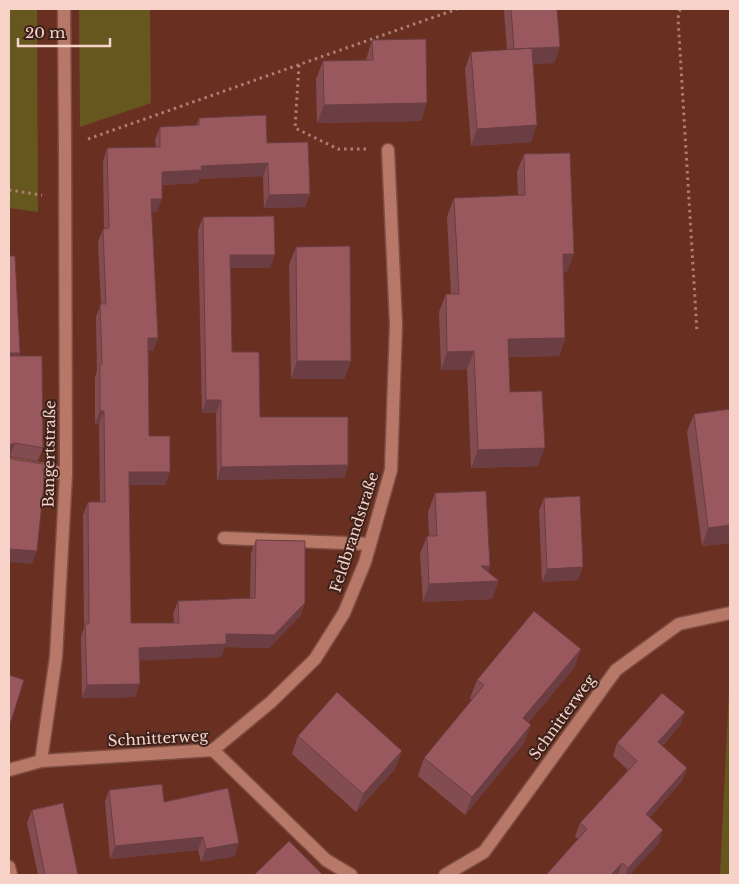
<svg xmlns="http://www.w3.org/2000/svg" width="739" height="884" font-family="'Libre Baskerville',serif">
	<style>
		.green { fill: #66571e }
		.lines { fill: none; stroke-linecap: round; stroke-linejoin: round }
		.lane-casing { stroke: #7e4e42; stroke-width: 15 }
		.street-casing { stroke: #7e4e42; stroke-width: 15 }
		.secondary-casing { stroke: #7e4e42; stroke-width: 15 }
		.path { stroke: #ad7f73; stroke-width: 3; stroke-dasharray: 2.5 4; stroke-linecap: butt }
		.lane { stroke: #b87867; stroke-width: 12 }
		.street { stroke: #b87867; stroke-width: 12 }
		.secondary { stroke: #b87867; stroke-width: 12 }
		.wall { fill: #834c51 }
		.shaded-wall { fill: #6a3e42 }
		.building { fill: #98585e; stroke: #6a3e42 }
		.labels { text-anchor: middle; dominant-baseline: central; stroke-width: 4; stroke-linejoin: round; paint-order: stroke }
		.street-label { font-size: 15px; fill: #f6d2c8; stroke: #3c221b }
	</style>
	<rect width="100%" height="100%" fill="#693022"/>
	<!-- green -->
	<path class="green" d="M9 9H37L38 212 9 208Z
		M79 9H150L151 103 80 127Z
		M730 669V875H720Z"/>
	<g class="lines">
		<!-- lane casing -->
		<g class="lane-casing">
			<path id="lane" d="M64 9 65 147
				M224 538 370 544"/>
		</g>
		<!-- street casing -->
		<g class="street-casing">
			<path id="street" d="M9 464 66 474
				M213 750 271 702 315 659 344 613 365 562 391 470 396 324 388 150
				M41 761 56 657 66 474 65 147
				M9 770 41 761 213 750 326 860 351 875
				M445 875 484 852 616 670 679 624 730 613"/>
		</g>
		<!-- secondary casing -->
		<g class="secondary-casing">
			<path id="secondary" d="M9 867 11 875"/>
		</g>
		<!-- path -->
		<path class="path" d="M680 9 678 18 697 332
			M299 65 295 128 338 149H367
			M88 139 457 9
			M9 190 42 195"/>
		<!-- lane -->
		<use href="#lane" class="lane"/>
		<!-- street -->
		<use href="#street" class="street"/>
		<!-- secondary -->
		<use href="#secondary" class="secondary"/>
	</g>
	<!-- wall -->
	<path class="wall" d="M505 9H557L560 47 554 63 533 64 531 142 471 146 465 69 471 52 507 50 504 11Z
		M372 40 421 121 317 123 316 79 323 61 366 60Z
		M199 118 267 143 310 194 305 207 264 208 263 176 199 179 198 183 162 185 157 212H151L158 338 153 351H148L149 436 165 485H129L131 623H174L173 614 178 601 250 598 251 553 256 540 305 603 300 616 269 648 225 647 221 657 140 660 135 697 82 698 81 637 84 627 83 515 88 502H100L99 424H95V377L97 371 96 317 101 304 98 242 103 229H104L103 161 107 148 156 147 155 140 160 127 196 126Z
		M524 154 567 272H564L565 338 559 356 508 357 510 392 538 466 471 468 467 369 441 370 439 312 446 294H451L447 217 454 198 518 195 517 172Z
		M203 217 270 268H231L232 352 260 417 348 465 344 478 217 480 216 413H202L198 230Z
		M296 247 351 361 344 379H291L289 265Z
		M9 256 20 353 19 356 43 448 38 461 9 456Z
		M694 414 730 543 702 546 687 432Z
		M435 493 490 566 488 572 492 599 423 602 420 554 427 536H429L428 512Z
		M544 498 578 580 542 582 539 511Z
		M581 649 574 668 528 723 524 743 465 815 418 776 424 758 472 700 470 698 477 680Z
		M9 675 11 721 9 728Z
		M685 712 680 725 662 746 687 768 682 781 650 817 659 843 629 875H546L578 839 575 836 580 823 628 770 613 756 617 743Z
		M298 736 395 769 356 812 292 754Z
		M109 790 164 802 235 856 201 862 198 850 110 859 105 802Z
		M32 810 78 875H38L27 823Z"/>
	<!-- shaded-wall -->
	<path class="shaded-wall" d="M560 47 554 63 508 65 514 49Z
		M427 103 421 121 317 123 324 105Z
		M537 125 531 142 471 146 477 129Z
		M268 163 263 176 199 179 198 183 158 185 162 172 201 166Z
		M310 194 305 207 264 208 269 195Z
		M151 199H162L157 212H146Z
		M563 254H574L567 272H557Z
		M230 255H275L270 268H226Z
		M148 338H158L153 351H144Z
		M565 338 559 356 501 357 508 339Z
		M474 351 467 369 441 370 447 352Z
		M9 353H20L16 365H9Z
		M297 361H351L344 379H291Z
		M206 400H221L216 413H202Z
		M100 411H104L99 424H95Z
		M15 443 10 456H9V445Z
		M545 448 538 466 471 468 478 450Z
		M348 465 344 478 217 480 221 467Z
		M129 472H170L165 485H124Z
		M730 525V543L702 546 708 528Z
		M9 549 37 551 32 564 9 562Z
		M481 566H490L484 582 499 581 492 599 423 602 429 584Z
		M583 567 578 580 542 582 547 569Z
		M305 603 300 616 269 648 225 647 221 657 135 661 139 648 226 634Z
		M581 649 574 668 516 737 523 718Z
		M140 684 135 697 82 698 87 685Z
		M685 712 680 725 653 755 658 742Z
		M531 725 524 743 465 815 472 797Z
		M402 751 395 769 356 812 363 794Z
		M687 768 682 781 641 827 646 814Z
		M663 830 659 843 629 875H625L628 868Z
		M203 837 198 850 110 859 115 846Z
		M239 843 235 856 201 862 206 849Z
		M622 863 618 875H611Z"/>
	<!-- building -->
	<path class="building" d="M511 9H557L560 47 514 49Z
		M426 39 427 103 324 105 323 61 373 60 372 40Z
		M532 48 537 125 477 129 471 52Z
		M266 115 267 143 308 142 310 194 269 195 268 163 201 166 202 170 162 172V199H151L158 338H148L149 436H170V472H129L131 623H179L178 601 255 598 256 540 305 541V603L274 635 226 634V644L139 648 140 684 87 685 85 624H89L88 502H105L104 411H100V364H102L100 304H106L103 229 109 228 107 148 160 147V127L199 125V118Z
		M570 153 574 254H563L565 338 508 339 510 392 542 391 545 448 478 450 474 351 447 352 446 294H459L454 198 525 195 524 154Z
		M274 216 275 255H230L232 352H259L260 417H348V465L221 467V400H206L203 217Z
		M350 246 351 361H297L296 247Z
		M9 256H15L20 353H9Z
		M9 356H42L43 448 15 443 9 445Z
		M730 409V525L708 528 694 414Z
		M9 457 12 459 43 464 44 483 37 551 9 549Z
		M486 491 490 566H481L499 581 429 584 427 536H437L435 493Z
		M580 496 583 567 547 569 544 498Z
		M534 611 581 649 523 718 531 725 472 797 424 758 484 685 477 680Z
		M9 675 24 680 11 721 9 720Z
		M337 692 402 751 363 794 298 736Z
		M662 693 685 712 658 742 687 768 646 814 663 830 628 868 622 863 611 875H546L587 829 580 823 637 761 617 743Z
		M162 784 164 802 228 788 239 843 206 849 203 837 115 846 109 790Z
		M63 803 78 875H45L32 810Z
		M289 841 323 875H254Z"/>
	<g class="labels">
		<!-- street labels -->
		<g class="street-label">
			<text transform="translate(49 454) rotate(-89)">Bangertstraße</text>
			<text transform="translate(354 532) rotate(-72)">Feldbrandstraße</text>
			<text transform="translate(562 717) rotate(-54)">Schnitterweg</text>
			<text transform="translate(158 738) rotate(-3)">Schnitterweg</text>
		</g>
	</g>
	<!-- border -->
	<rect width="739" height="884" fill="none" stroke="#f6d2c8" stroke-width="20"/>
	<!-- scale -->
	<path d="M18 38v8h92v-8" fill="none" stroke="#f6d2c8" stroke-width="2.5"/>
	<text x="25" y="38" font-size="15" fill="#f6d2c8" stroke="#3c221b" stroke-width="4" paint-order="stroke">20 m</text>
</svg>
